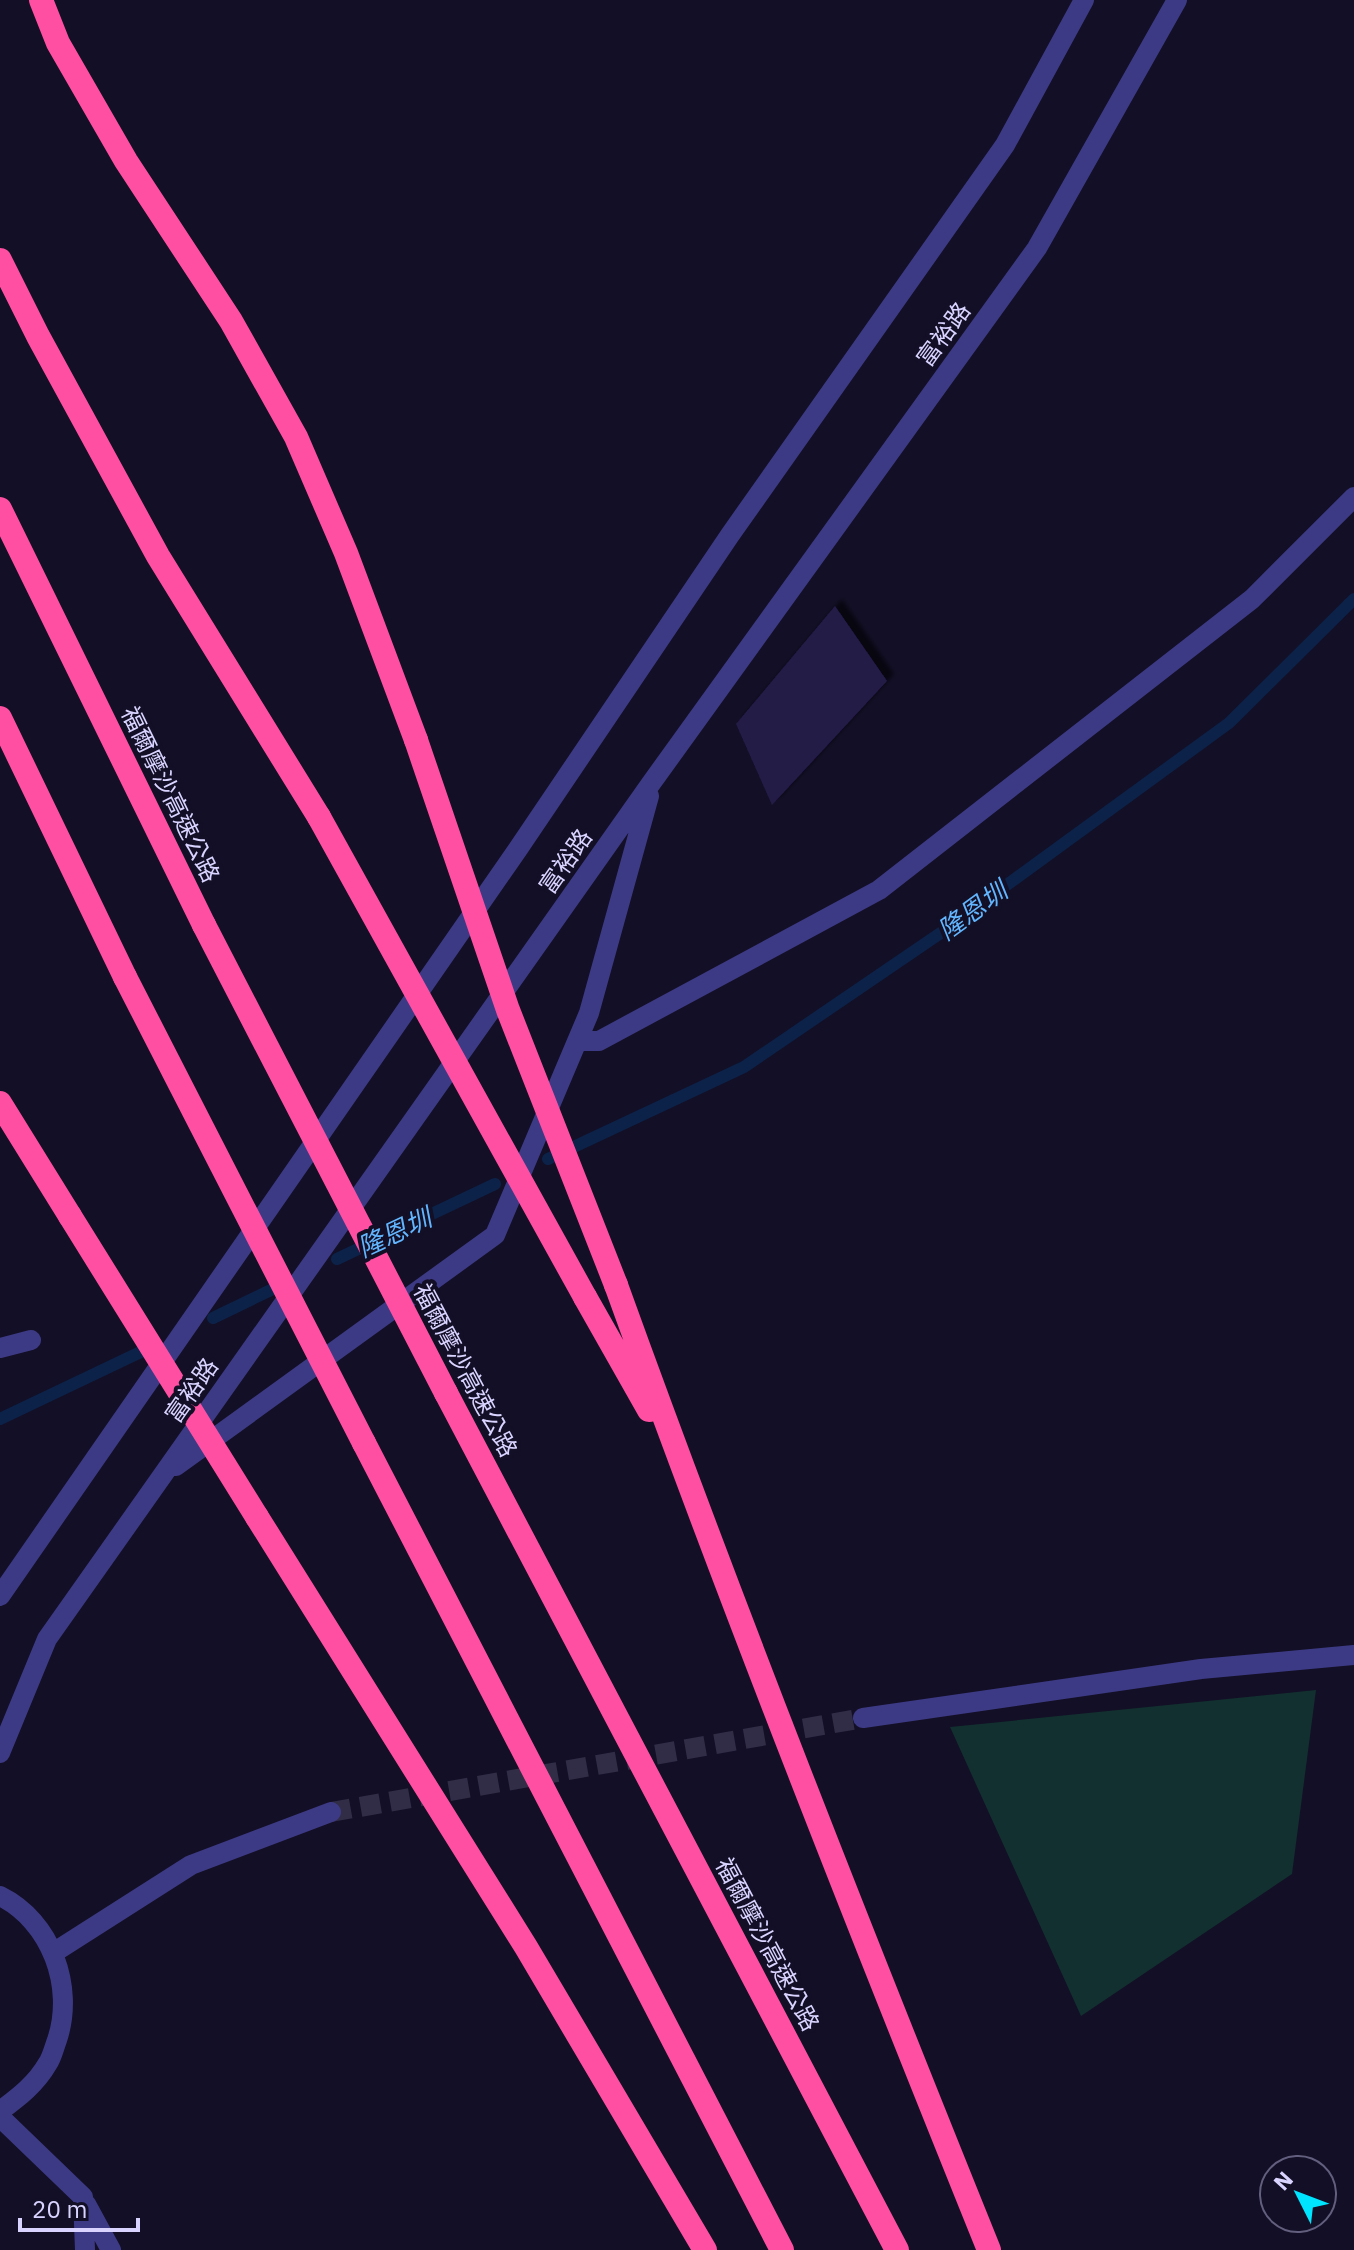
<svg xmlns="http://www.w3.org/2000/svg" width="1354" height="2250" font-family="'IBM Plex Sans','Noto Sans TC',sans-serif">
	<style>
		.green { fill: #12302f }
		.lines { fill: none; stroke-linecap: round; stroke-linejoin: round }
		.stream { stroke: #0c2248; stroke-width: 12 }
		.building { fill: #241b47; filter: url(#shadow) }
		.minor-tunnel { stroke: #312d47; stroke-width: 20; stroke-dasharray: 20 10; stroke-linecap: butt }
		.minor { stroke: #3d3a85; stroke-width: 20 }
		.highway { stroke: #ff4fa3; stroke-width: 24 }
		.highway-bridge { stroke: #ff4fa3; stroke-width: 24 }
		.labels { text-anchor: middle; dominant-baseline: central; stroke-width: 8; stroke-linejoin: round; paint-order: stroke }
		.street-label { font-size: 24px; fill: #d9d4ff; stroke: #130f26 }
		.water-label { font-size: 26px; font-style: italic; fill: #62b6ff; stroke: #130f26 }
	</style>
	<defs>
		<filter id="shadow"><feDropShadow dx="7" dy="-7" stdDeviation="2" flood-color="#0009"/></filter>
	</defs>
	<rect width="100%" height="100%" fill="#130f26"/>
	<!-- green -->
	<path class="green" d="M1316 1690 1292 1874 1081 2016 950 1727Z"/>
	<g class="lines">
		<!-- stream -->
		<path class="stream" d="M548 1159 744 1067 945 930 1229 723 1354 599
			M337 1259 495 1184
			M213 1318 273 1289
			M0 1419 149 1348"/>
	</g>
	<!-- building -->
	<path class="building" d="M835 606 887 681 772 805 736 724Z"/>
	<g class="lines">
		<!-- minor-tunnel -->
		<path class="minor-tunnel" d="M331 1812 863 1718"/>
		<!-- minor -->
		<path class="minor" d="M577 1041H599L879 890 1252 599 1354 497
			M0 1348 31 1340
			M176 1466 495 1235 589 1013 649 796
			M0 1596 518 849 730 535 1005 145 1084 0
			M863 1718 1201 1669 1354 1655
			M0 1753 47 1639 652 782 1037 248 1177 0
			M0 1896C51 1921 75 1987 57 2040 54 2048 52 2057 48 2063 36 2084 19 2097 0 2111
			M53 1953 191 1865 331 1812
			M0 2117 83 2197 85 2250
			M86 2204 111 2250"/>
		<!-- highway -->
		<path class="highway" d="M41 0 58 43 126 161 231 321 296 437 346 553 416 740
			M0 260 38 336 158 556 319 817
			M0 509 204 925
			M0 718 125 977
			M0 1103 70 1216
			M616 1285C733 1609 860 1930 989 2250
			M585 1297 649 1410
			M446 1393 897 2250
			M364 1443 782 2250
			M257 1517 526 1947 705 2250"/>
		<!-- highway-bridge -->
		<path class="highway-bridge" d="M416 740 508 1010 616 1285
			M319 817 585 1297
			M204 925 446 1393
			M125 977 364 1443
			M70 1216 257 1517"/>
	</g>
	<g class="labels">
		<!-- street labels -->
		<g class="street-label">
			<text transform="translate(943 334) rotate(-54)">富裕路</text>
			<text transform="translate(171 794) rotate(64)">福爾摩沙高速公路</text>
			<text transform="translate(565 861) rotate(-55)">富裕路</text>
			<text transform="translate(466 1370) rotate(62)">福爾摩沙高速公路</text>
			<text transform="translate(191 1390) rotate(-55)">富裕路</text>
			<text transform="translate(768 1944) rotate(62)">福爾摩沙高速公路</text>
		</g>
		<!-- water labels -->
		<g class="water-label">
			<text transform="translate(972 910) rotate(-36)">隆恩圳</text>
			<text transform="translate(394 1232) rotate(-25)">隆恩圳</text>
		</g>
	</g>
	<!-- north arrow -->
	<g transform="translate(1298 2194) rotate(312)"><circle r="38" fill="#130f26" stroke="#625e7d" stroke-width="2"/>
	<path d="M0-6L14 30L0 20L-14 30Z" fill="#00e5ff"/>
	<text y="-12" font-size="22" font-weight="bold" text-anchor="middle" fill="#d9d4ff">N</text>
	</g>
	<!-- scale -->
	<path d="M20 2218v12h118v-12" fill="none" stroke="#d9d4ff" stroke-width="4"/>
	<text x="32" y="2218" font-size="24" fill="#d9d4ff" stroke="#130f26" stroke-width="6" paint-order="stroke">20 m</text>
</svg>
